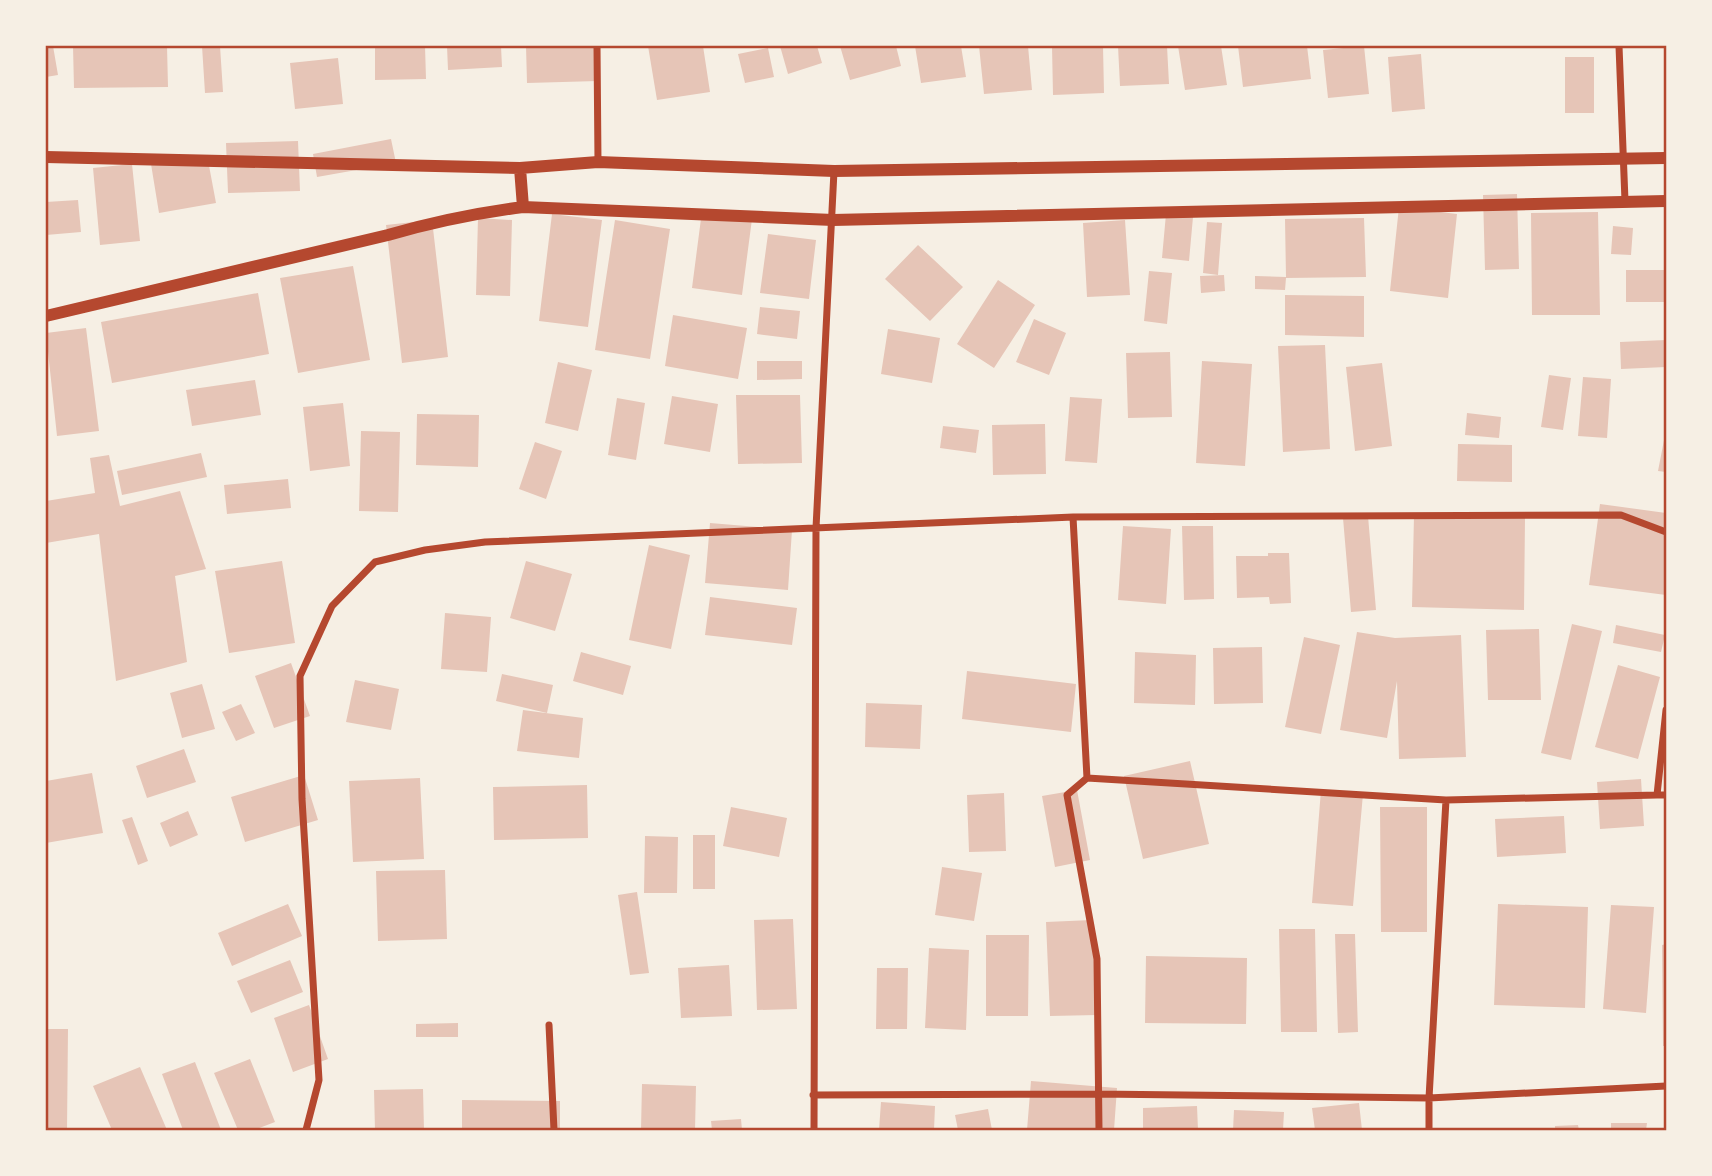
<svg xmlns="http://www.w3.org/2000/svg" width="1712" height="1176" font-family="Lato,sans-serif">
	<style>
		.building { fill: #e6c5b7 }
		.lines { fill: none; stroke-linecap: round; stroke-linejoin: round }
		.minor { stroke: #b5482f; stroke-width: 7 }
		.tertiary { stroke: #b5482f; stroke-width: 12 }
		.neatline { fill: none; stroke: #b5482f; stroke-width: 2.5 }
	</style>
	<rect width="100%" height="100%" fill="#f6efe4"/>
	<!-- building -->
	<path class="building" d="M46 46H53L58 75 46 77Z
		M73 46H167L168 87 74 88Z
		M202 46H220L223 92 205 93Z
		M375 46H425L426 79 375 80Z
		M447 46H501L502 67 448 70Z
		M526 46H597L598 81 527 83Z
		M648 46H703L710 92 657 100Z
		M780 46H817L822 63 788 74Z
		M840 46H896L901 66 850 80Z
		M915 46H961L966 77 921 83Z
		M979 46H1028L1032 90 984 94Z
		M1052 46H1103L1104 93 1053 95Z
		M1118 46H1167L1169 84 1120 86Z
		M1178 46H1221L1227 85 1185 90Z
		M1238 46H1307L1311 79 1243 87Z
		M1364 46 1369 94 1328 98 1323 50Z
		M768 48 774 77 745 83 738 54Z
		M1421 54 1425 109 1392 112 1388 57Z
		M1565 57H1594V113H1565Z
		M338 58 343 104 295 109 290 63Z
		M391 139 396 163 317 177 313 154Z
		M298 141 300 191 228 193 226 143Z
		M207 155 216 203 159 213 151 164Z
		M132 164 140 241 100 245 93 168Z
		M1517 194 1519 269 1485 270 1483 195Z
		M78 200 81 232 46 235V202Z
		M1399 207 1457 214 1448 298 1390 291Z
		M702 211 752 219 742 295 692 288Z
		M1598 212 1600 315H1532L1531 213Z
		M552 214 602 220 588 327 539 321Z
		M1166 214 1193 217 1189 261 1162 258Z
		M478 218 512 220 510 296 476 295Z
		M1364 218 1366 277 1286 278 1285 290 1255 289V276L1286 277 1285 219Z
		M432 220 448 357 402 363 386 225Z
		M615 220 670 229 650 359 595 350Z
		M1125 220 1130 295 1087 297 1083 223Z
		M1207 222 1222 223 1218 275 1203 273Z
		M1613 226 1633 228 1631 255 1611 254Z
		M768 234 816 240 809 299 760 293Z
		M918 245 963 287 930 321 885 279Z
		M353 266 370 360 298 373 280 278Z
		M1626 270H1666V302H1626Z
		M1149 271 1172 273 1167 324 1144 321Z
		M1224 275 1225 291 1201 293 1200 276Z
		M998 280 1035 305 994 368 957 344Z
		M258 293 269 354 112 383 101 322Z
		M1285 295 1364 296V337L1285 335Z
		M760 307 800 311 797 339 757 334Z
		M673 315 747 328 738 379 665 366Z
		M1034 319 1066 333 1049 375 1016 362Z
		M86 328 99 431 57 436 46 333Z
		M888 329 940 338 932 383 881 374Z
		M1666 340V367L1621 369 1620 342Z
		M1325 345 1330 449 1283 452 1278 346Z
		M1170 352 1172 417 1128 418 1126 353Z
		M757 361H802V379L757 380Z
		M1202 361 1252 364 1245 466 1196 463Z
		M558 362 592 370 578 431 545 423Z
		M1382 363 1392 446 1355 451 1346 367Z
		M1549 375 1571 378 1563 430 1541 427Z
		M1583 377 1611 379 1607 438 1578 436Z
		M255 380 261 415 192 426 186 390Z
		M736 395H800L802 463 738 464Z
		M672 396 718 404 710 452 664 444Z
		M1070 397 1102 399 1097 463 1065 461Z
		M617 398 645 403 636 460 608 455Z
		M343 403 350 466 310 471 303 407Z
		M1467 413 1501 417 1499 438 1465 435Z
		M417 414 479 415 478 467 416 465Z
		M1045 424 1046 474 993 475 992 425Z
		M943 426 979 430 976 453 940 448Z
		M361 431 400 432 398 512 359 511Z
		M1665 435H1666V472L1658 471Z
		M535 442 562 451 546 499 519 489Z
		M1458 444 1512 445V482L1457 481Z
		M201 453 207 477 122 495 117 471Z
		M109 455 120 506 180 491 206 569 175 576 187 662 116 681 99 534 46 543V501L95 493 90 458Z
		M288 479 291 508 227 514 224 485Z
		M1600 504 1666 513V595L1589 585Z
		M1414 515 1525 518 1524 610 1412 607Z
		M1368 516 1376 610 1351 612 1343 518Z
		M710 523 792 530 788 590 705 583Z
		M1123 526 1171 529 1166 604 1118 600Z
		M1182 526H1213L1214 599 1184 600Z
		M649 545 690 555 671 649 629 640Z
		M1268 553H1289L1291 603 1270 604 1269 597 1237 598 1236 556H1268Z
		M282 561 295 643 229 653 215 571Z
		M526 561 572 574 555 631 510 618Z
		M710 597 797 608 792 645 705 635Z
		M445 613 491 617 487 672 441 669Z
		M1572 624 1602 631 1571 760 1541 753Z
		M1616 625 1665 635 1661 652 1613 643Z
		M1539 629 1541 700H1488L1486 630Z
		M1357 632 1395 638 1461 635 1466 757 1399 759 1397 681 1387 738 1340 730Z
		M1304 637 1340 645 1321 734 1285 727Z
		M1262 647 1263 703 1214 704 1213 648Z
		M581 652 631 666 623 695 573 681Z
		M1135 652 1196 655 1195 705 1134 703Z
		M291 663 310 716 274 728 255 676Z
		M1618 665 1660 677 1638 759 1595 747Z
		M967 671 1076 684 1071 732 962 719Z
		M502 674 553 685 547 713 496 701Z
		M355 680 399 689 391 730 346 722Z
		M202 684 215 729 182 738 170 693Z
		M866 703 922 705 920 749 865 747Z
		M241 704 255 733 236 741 222 712Z
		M523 710 583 718 579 758 517 751Z
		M184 749 196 782 147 798 136 766Z
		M1190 761 1209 844 1143 859 1124 776Z
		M92 773 103 833 46 843V781Z
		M304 775 318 820 245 842 231 797Z
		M420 778 424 859 353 862 349 781Z
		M1641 779 1644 826 1600 829 1597 782Z
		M587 785 588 838 494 840 493 787Z
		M1077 790 1090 860 1055 867 1042 796Z
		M1321 790 1363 794 1353 906 1312 903Z
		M1004 793 1006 851 969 852 967 795Z
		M731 807 787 818 779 857 723 846Z
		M1380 807H1427V932H1381Z
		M188 811 198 835 170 847 160 823Z
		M1564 816 1566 853 1497 857 1495 819Z
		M132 817 148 861 138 865 122 820Z
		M693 835H715V889H693Z
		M645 836 678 837 677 893H644Z
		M942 867 982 873 974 921 935 915Z
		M445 870 447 939 378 941 376 871Z
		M637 892 649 973 630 975 618 895Z
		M288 904 302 936 232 966 218 933Z
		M1498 904 1588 907 1585 1008 1494 1005Z
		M1611 905 1654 907 1646 1013 1603 1009Z
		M793 919 797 1009 757 1010 754 920Z
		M1092 920 1097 1015 1050 1016 1046 922Z
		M1279 929H1315L1317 1032H1281Z
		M1335 934H1355L1358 1032 1338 1033Z
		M986 935H1029L1028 1016H986Z
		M1666 944V1046H1663L1662 945Z
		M929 948 969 950 966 1030 925 1028Z
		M1146 956 1247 958 1246 1024 1145 1023Z
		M290 960 303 992 251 1013 237 981Z
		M729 965 732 1016 681 1018 678 968Z
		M877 968H908L907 1029H876Z
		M309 1005 328 1059 293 1072 274 1018Z
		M458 1023V1037H416V1024Z
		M46 1029H68L67 1130H46Z
		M250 1059 275 1122 254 1130H238L214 1073Z
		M195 1062 221 1130H183L162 1074Z
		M140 1067 167 1130H112L93 1086Z
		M1031 1081 1117 1088 1114 1130H1027Z
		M642 1084 696 1086 695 1130H641Z
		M423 1089 424 1130H375L374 1090Z
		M462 1100 560 1101V1130H462Z
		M881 1102 935 1106 934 1130H879Z
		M1359 1103 1362 1130H1315L1312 1108Z
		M1197 1106 1198 1130H1143V1108Z
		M988 1109 992 1130H958L955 1115Z
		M1234 1110 1284 1112 1283 1130H1233Z
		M741 1119 742 1130H712L711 1121Z
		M1611 1123H1647L1646 1130H1611Z
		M1578 1125 1579 1130H1555V1126Z"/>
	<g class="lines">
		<!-- minor -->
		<path class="minor" d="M597 46 598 162
			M1619 46 1625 201
			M1073 517 1621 515 1666 532
			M1666 710 1657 795H1666
			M1087 778 1067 795 1097 959 1099 1130
			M549 1025 554 1130
			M813 1095 1097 1094 1429 1098 1666 1086
			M306 1130 319 1080 302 799 300 676 332 606 375 562 425 550 485 542 1073 517 1087 778 1446 800
			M814 1130 816 528 834 171
			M1429 1130V1098L1446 800 1657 795"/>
		<!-- tertiary -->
		<path class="tertiary" d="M46 157 520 168 598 162 834 171 1666 158
			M520 168 523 207
			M46 316 388 235C433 222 477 213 523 207L833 220 1666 201"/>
	</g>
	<!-- border -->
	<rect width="1712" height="1176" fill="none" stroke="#f6efe4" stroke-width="94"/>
	<rect x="47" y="47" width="1618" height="1082" class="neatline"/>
</svg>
